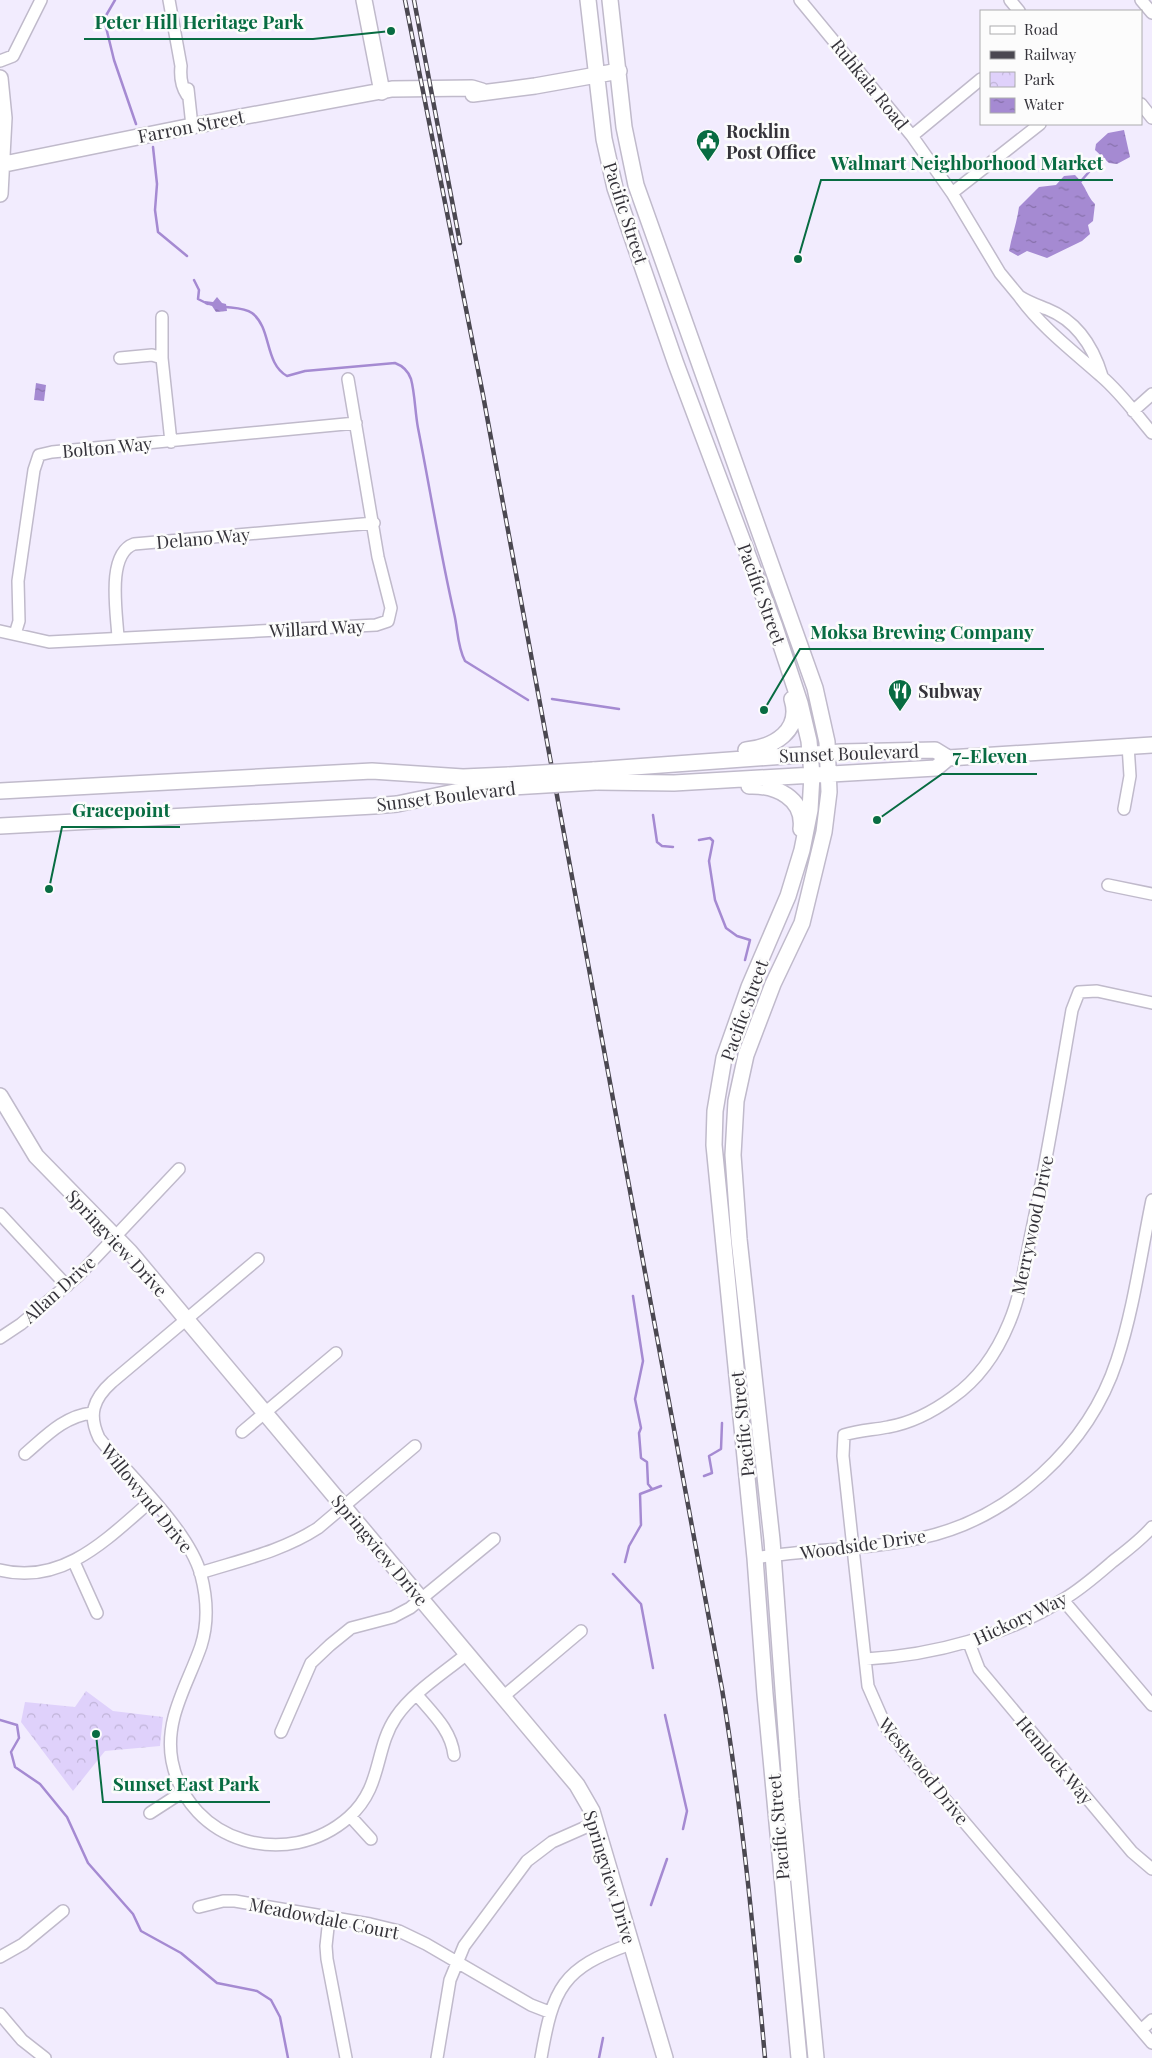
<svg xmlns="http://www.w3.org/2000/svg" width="1152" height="2058" font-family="'Playfair Display',serif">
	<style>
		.park { fill: url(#park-crowns) }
		.water { fill: url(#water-ripples) }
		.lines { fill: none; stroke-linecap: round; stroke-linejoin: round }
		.stream { stroke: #a58ad2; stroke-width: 2.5 }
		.street-casing { stroke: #c0bacb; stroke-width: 14 }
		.secondary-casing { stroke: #c0bacb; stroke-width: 18 }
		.street { stroke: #fff; stroke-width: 11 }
		.secondary { stroke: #fff; stroke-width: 15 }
		.rail-casing { stroke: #4b4851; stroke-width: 4.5 }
		.rail { stroke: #fcfcfc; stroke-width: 2.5; stroke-dasharray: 8; stroke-linecap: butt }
		.secondary-bridge-casing { stroke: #c0bacb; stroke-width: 18; stroke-linecap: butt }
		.secondary-bridge { stroke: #fff; stroke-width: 15 }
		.labels { text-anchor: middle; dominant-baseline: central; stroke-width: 5; stroke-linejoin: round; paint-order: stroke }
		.street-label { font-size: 18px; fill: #35333a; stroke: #fcfcfc }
		.poi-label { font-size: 18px; font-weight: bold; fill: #35333a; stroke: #fcfcfc; text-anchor: start }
		.leader { fill: none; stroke: #086c42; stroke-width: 2 }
		.callout-dot { fill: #086c42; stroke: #fcfcfc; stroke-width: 2 }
		.callout-label { font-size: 19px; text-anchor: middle; font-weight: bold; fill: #086c42; stroke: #fcfcfc; stroke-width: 5; stroke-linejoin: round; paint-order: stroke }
	</style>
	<defs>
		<pattern id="park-crowns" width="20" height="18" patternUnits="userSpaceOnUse" patternTransform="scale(1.25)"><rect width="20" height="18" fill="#dfd1fb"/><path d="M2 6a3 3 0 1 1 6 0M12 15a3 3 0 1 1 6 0" fill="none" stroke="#c0b4d8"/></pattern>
		<pattern id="water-ripples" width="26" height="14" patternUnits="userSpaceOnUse" patternTransform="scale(1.25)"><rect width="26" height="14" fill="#a58ad2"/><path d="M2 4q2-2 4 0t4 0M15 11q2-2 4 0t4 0" fill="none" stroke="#8771ab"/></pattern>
	</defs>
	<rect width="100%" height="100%" fill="#f2ecfe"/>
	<!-- park -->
	<path class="park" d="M86 1691 113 1711 163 1717 160 1746 105 1751 73 1791 21 1722 25 1702 75 1707Z"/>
	<!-- water -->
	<path class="water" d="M1124 130 1130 157 1117 164 1109 163 1095 150 1096 144 1108 133Z
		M1075 175C1087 187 1086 195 1095 204L1093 221 1088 225 1090 234 1082 241 1047 258 1027 251 1018 256 1009 251C1012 235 1017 222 1019 207L1039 187 1056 185 1064 176Z
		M217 297 222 303 226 304 227 311 216 312 212 306 205 304V301L213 302Z
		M36 383 46 385 44 401 34 400Z"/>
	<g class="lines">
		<!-- stream -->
		<path class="stream" d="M115 0 104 19 114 60 136 124
			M153 147 157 184 155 210 158 232 187 256
			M1081 181 1102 157
			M194 280 199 290 198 299 208 304
			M226 307C234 308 245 308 252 313 272 328 264 363 287 376L305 371 395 363C403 366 408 370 411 379 415 394 415 412 418 428 430 489 440 552 454 613 458 629 457 646 465 661L528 700
			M552 699 619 709
			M653 815 657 842 662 846 673 847
			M699 840 710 838 713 841 709 861 715 900 726 928 737 936 750 940 745 960
			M633 1296 643 1361 635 1399 641 1428 639 1433 641 1458 647 1462 648 1484 652 1489
			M704 1476 712 1473 709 1456 721 1449 722 1423
			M625 1562 629 1546 641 1525 640 1494 661 1486
			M613 1574 641 1604 653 1668
			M665 1715 687 1811 683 1829
			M0 1720 17 1725 19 1738 11 1752 15 1767 40 1784 67 1817 88 1863 133 1914 141 1931 181 1953 217 1983 257 1991 271 2000 280 2017 288 2058
			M651 1905 667 1859
			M599 2058 603 2038"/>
		<!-- street casing -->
		<g class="street-casing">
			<path id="street" d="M169 0 181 66C180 76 181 86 187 95
				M800 0 912 136 952 193 1000 273 1019 296
				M1010 0 1019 11
				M1141 0 1152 13
				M0 61 13 56 41 0
				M188 89 192 126
				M1141 104 1152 118
				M912 136 981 79
				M952 193 1040 124
				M162 317V358L171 442
				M120 358 152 355 162 358
				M1102 376C1093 346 1077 321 1047 309 1037 305 1028 302 1019 296 1041 327 1073 351 1101 376 1120 392 1136 414 1152 433
				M1133 411 1152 394
				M0 631 49 642 376 625 388 621 391 608 378 557 348 379
				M15 634 19 621 18 581 34 470 39 455 52 452 356 423
				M118 638C117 614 106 554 134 544L374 523
				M1124 809 1130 776 1128 745
				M1108 885 1152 894
				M1152 1003 1097 991 1079 992 1072 1010C1059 1085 1047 1160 1031 1234 1025 1263 1021 1295 1009 1323 997 1352 980 1378 953 1397 934 1411 911 1423 888 1427 873 1430 859 1430 844 1435L843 1456 868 1686 886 1727 904 1751 1152 2043
				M0 1214 67 1286
				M258 1259 112 1382C93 1399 88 1415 99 1438 129 1476 189 1530 201 1575 207 1598 208 1624 201 1646 188 1684 164 1719 172 1761 188 1843 288 1871 349 1817 383 1787 374 1749 396 1717 413 1692 444 1673 468 1653
				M0 1338 21 1324 78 1276 179 1169
				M242 1432 336 1353
				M25 1454C45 1437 64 1416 92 1413
				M755 1558C810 1549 867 1550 921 1538 1010 1519 1089 1446 1117 1360 1134 1308 1141 1253 1152 1200
				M74 1562 97 1613
				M0 1570C63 1586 108 1538 152 1500
				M200 1573C241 1560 283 1551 318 1528L415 1446
				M1063 1600 1152 1705
				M969 1643 979 1669 1132 1852 1152 1869
				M866 1659C935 1655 1005 1636 1064 1599 1081 1589 1097 1575 1112 1562 1126 1551 1141 1540 1152 1527
				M417 1695C433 1714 451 1730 454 1755
				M504 1696 581 1631
				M281 1732 311 1663 330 1645 351 1628 393 1617 410 1608 494 1539
				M150 1813 184 1791
				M350 1816 371 1839
				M199 1907 223 1901H235L370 1924 399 1931 426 1944 531 2005 549 2012
				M329 1918 326 1946 327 1959 346 2058
				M0 1957 23 1944 63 1911
				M0 2014 22 2040 45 2058
				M1141 2030 1152 2020
				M437 2058 450 1980 464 1946 527 1861 552 1842 595 1823
				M541 2058C553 1988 562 1968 631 1944"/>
		</g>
		<!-- secondary casing -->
		<g class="secondary-casing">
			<path id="secondary" d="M364 0 382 92
				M588 0 604 139 615 188 676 364 775 627 800 703 809 741 812 775 810 810 802 850 788 896 749 987 724 1058 715 1111 714 1145 755 1558 765 1694 799 2058
				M610 0 624 127 636 185 815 688 827 742 829 792 824 832 802 923 773 984 746 1055 736 1101 733 1155 739 1239 772 1540 791 1799 816 2058
				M0 78 4 118 0 194
				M473 94 535 86 619 71
				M0 165 192 126 392 89 472 88 482 91
				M746 750C774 747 802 731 792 699
				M593 770 841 752 935 750 948 758 1152 745
				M596 782 674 783 936 768 948 758
				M749 786C776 785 805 798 801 829
				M0 791 372 771 463 777 509 775
				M0 826 374 806 397 804 464 790 512 787
				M0 1096 36 1156 130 1252 577 1785 592 1811 665 2058"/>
		</g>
		<!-- street -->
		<use href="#street" class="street"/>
		<!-- secondary -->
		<use href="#secondary" class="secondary"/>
		<!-- rail casing -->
		<g class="rail-casing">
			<path id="rail" d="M405 0 483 395 722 1689C742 1811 754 1935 765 2058
				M414 0 460 243"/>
		</g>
		<!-- rail -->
		<use href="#rail" class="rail"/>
		<!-- secondary-bridge casing -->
		<g class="secondary-bridge-casing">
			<path id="secondary-bridge" d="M509 775 593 770
				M512 787 596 782"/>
		</g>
		<!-- secondary-bridge -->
		<use href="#secondary-bridge" class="secondary-bridge"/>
	</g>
	<!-- icons -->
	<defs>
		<g id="civic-pin" transform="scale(1.25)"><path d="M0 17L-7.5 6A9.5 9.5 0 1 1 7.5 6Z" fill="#086c42" stroke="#fcfcfc"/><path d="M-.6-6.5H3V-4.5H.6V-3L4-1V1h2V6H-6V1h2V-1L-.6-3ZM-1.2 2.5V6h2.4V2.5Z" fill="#fff"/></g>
		<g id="restaurant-pin" transform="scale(1.25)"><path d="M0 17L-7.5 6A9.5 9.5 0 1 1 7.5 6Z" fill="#086c42" stroke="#fcfcfc"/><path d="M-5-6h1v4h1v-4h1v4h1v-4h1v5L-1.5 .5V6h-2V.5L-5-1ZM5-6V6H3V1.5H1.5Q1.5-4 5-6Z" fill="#fff"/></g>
	</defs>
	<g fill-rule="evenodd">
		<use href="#civic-pin" x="708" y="141"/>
		<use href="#restaurant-pin" x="900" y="691"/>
	</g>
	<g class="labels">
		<!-- street labels -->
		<g class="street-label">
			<text transform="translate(870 84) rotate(51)">Ruhkala Road</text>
			<text transform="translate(191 126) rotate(-11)">Farron Street</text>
			<text transform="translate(626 213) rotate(72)">Pacific Street</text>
			<text transform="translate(107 447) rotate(-5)">Bolton Way</text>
			<text transform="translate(203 538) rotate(-5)">Delano Way</text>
			<text transform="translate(762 594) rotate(70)">Pacific Street</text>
			<text transform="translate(317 628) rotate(-3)">Willard Way</text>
			<text transform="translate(849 753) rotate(-2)">Sunset Boulevard</text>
			<text transform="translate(446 796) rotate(-7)">Sunset Boulevard</text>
			<text transform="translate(744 1010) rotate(-70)">Pacific Street</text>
			<text transform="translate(1032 1225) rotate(-78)">Merrywood Drive</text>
			<text transform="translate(117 1243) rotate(47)">Springview Drive</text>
			<text transform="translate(59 1289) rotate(-42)">Allan Drive</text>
			<text transform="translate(742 1424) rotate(-96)">Pacific Street</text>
			<text transform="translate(147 1498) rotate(51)">Willowynd Drive</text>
			<text transform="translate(863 1544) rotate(-8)">Woodside Drive</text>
			<text transform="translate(380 1550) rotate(50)">Springview Drive</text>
			<text transform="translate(1020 1618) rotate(-25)">Hickory Way</text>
			<text transform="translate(1055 1760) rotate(50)">Hemlock Way</text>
			<text transform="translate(924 1771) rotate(51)">Westwood Drive</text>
			<text transform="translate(778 1827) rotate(-95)">Pacific Street</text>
			<text transform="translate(610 1877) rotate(73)">Springview Drive</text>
			<text transform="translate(324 1918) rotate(11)">Meadowdale Court</text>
		</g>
		<!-- poi labels -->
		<g class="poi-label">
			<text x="726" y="131">Rocklin<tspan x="726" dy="21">Post Office</tspan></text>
			<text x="918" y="691">Subway</text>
		</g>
	</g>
	<!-- callouts -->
	<path class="leader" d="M391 31L313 39H84M798 259L821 180H1113M764 710L800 649H1044M877 820L942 774H1037M49 889L62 827H180M96 1734L103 1802H270"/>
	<g class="callout-dot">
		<circle cx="391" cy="31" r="5"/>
		<circle cx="798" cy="259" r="5"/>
		<circle cx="764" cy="710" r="5"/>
		<circle cx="877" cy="820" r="5"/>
		<circle cx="49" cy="889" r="5"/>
		<circle cx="96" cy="1734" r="5"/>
	</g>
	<g class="callout-label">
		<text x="199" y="29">Peter Hill Heritage Park</text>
		<text x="967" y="170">Walmart Neighborhood Market</text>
		<text x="922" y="639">Moksa Brewing Company</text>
		<text x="990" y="763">7-Eleven</text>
		<text x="121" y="817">Gracepoint</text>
		<text x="186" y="1791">Sunset East Park</text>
	</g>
	<!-- legend -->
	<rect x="980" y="10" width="162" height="115" fill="#fcfcfc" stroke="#acacae"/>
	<rect x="990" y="26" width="25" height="8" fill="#ffffff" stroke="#acacae"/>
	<text x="1024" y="35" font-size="15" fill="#35333a">Road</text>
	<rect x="990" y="51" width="25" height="8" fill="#4b4851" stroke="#acacae"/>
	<text x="1024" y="60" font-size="15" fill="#35333a">Railway</text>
	<rect x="990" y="72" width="25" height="15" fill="url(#park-crowns)" stroke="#acacae"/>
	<text x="1024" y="85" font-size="15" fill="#35333a">Park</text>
	<rect x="990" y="98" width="25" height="15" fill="url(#water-ripples)" stroke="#acacae"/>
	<text x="1024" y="110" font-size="15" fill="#35333a">Water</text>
</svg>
